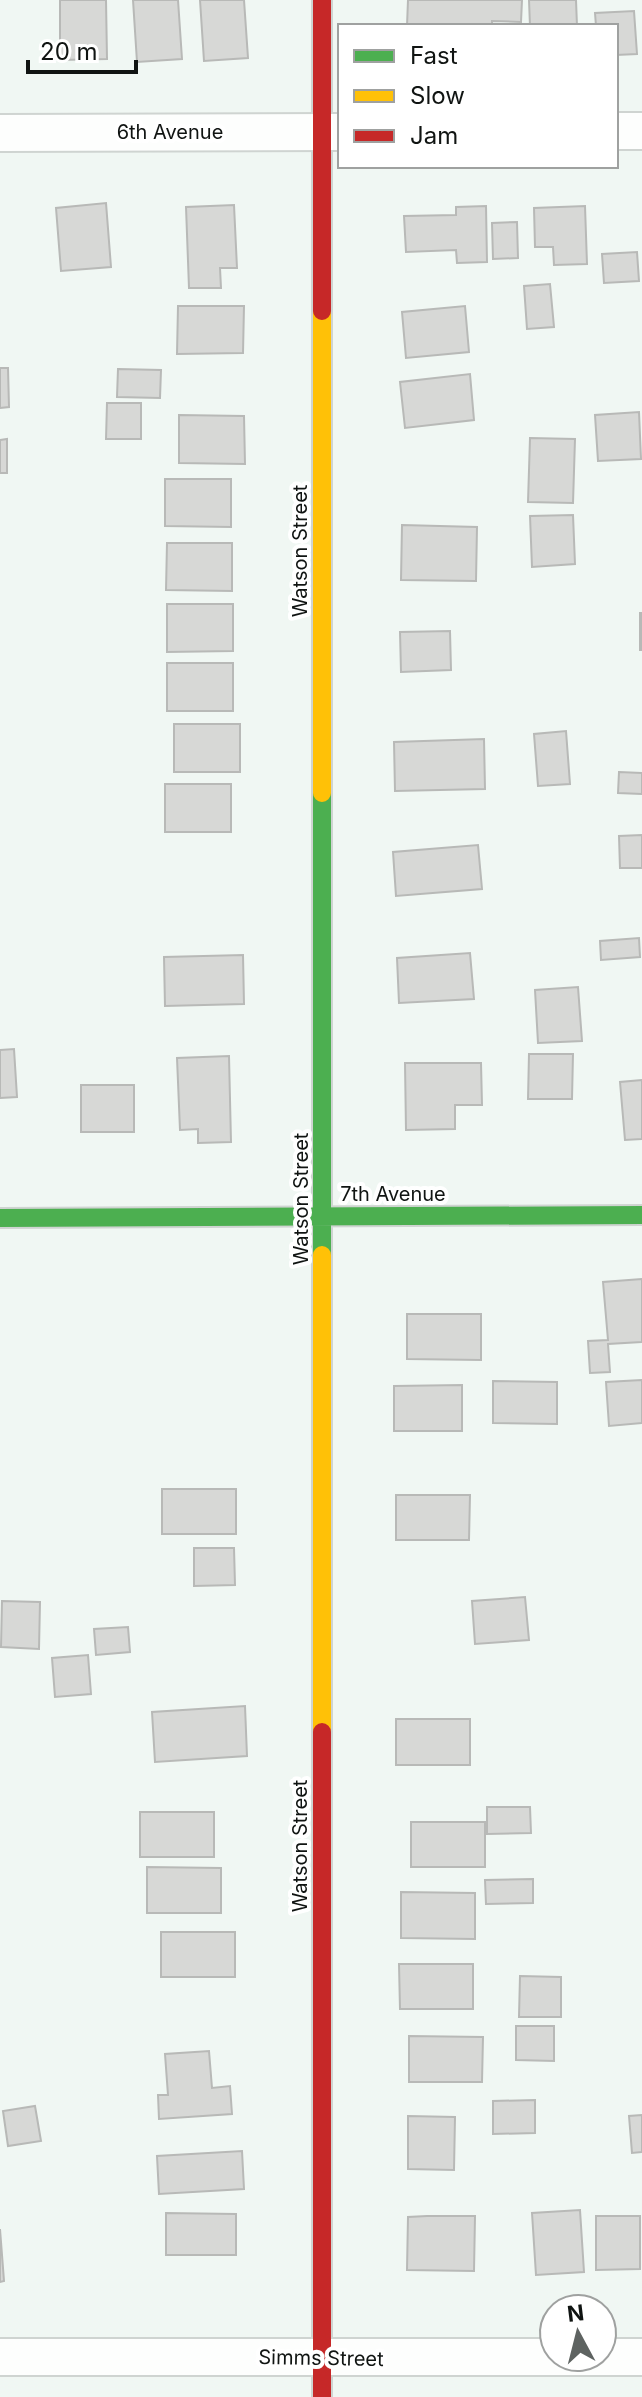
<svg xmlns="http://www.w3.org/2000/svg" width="642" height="2397" font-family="Inter,sans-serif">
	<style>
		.building { fill: #d7d8d6; stroke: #b8b9b7; stroke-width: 2 }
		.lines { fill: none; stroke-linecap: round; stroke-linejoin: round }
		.street-casing { stroke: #cfd4d1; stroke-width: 40 }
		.fast-casing { stroke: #cfd4d1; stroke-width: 22 }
		.slow-casing { stroke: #cfd4d1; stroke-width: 22 }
		.jam-casing { stroke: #cfd4d1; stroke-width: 22 }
		.street { stroke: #fdfefd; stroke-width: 36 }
		.fast { stroke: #4caf50; stroke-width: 18 }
		.slow { stroke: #ffc107; stroke-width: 18 }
		.jam { stroke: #c62828; stroke-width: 18 }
		.labels { text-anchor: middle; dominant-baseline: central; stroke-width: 8; stroke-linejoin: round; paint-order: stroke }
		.street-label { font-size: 20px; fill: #101412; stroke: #fff }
	</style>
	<rect width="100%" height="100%" fill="#f0f7f3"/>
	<!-- building -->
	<path class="building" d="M60 0H106L107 59 60 60Z
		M133 0H178L182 59 137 62Z
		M200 0H244L248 58 204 61Z
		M408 0H522L521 22 492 21V26H407Z
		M529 0H576L577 26H530Z
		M634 11 637 54 616 55V26H596L595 13Z
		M106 203 111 267 61 271 56 208Z
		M234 205 237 268H220L221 288H189L186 207Z
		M486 206 487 262 457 263 456 250 406 252 404 216 456 215V207Z
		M585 206 587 264 554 265 553 247H535L534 208Z
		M517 222 518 258 493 259 492 223Z
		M637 252 639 281 604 283 602 254Z
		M550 284 554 327 527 329 524 286Z
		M178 306H244L243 353 177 354Z
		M465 306 469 352 406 358 402 312Z
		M0 368H8L9 407 0 408Z
		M118 369 161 370 160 398 117 397Z
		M470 374 474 420 405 428 400 382Z
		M107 403H141V439H106Z
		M639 412 641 459 598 461 595 415Z
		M179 415 244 416 245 464 179 463Z
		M530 438 575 439 573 503 528 502Z
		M7 439V473H0V440Z
		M165 479H231V527L165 526Z
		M573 515 575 564 532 567 530 516Z
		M402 525 477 527 476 581 401 580Z
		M167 543H232V591L166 590Z
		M167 604H233V651L167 652Z
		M640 613H642V650H640Z
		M450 631 451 670 401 672 400 632Z
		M167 663H233V711H167Z
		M174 724H240V772H174Z
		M566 731 570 784 538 786 534 734Z
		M484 739 485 789 395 791 394 742Z
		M619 772 642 773V794L618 793Z
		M165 784H231V832H165Z
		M642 835V868H620L619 836Z
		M478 845 482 889 396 896 393 852Z
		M639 938 640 957 601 960 600 941Z
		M470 953 474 999 399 1003 397 958Z
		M243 955 244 1004 165 1006 164 957Z
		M578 987 582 1041 538 1043 535 990Z
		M14 1049 17 1097 0 1098V1050Z
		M529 1054H573L572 1099H528Z
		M229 1056 231 1142 198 1143V1129L180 1130 177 1058Z
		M405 1063H481L482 1105H455V1129L406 1130Z
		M642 1080V1139L625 1140 620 1082Z
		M81 1085H134V1132H81Z
		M642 1279V1342L608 1344 610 1372 590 1373 588 1341 608 1340 603 1282Z
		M407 1314H481V1360L407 1359Z
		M642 1380V1423L609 1426 606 1382Z
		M493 1381 557 1382V1424L493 1423Z
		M462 1385V1431H394V1386Z
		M162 1489H236V1534H162Z
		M396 1495H470L469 1540H396Z
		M194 1548H234L235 1585 194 1586Z
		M525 1597 529 1640 475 1644 472 1601Z
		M2 1601 40 1602 39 1649 1 1647Z
		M128 1627 130 1652 96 1655 94 1629Z
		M88 1655 91 1694 55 1697 52 1658Z
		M245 1706 247 1756 155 1762 152 1712Z
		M396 1719H470V1765H396Z
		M487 1807H530L531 1833 487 1834Z
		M140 1812H214V1857H140Z
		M411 1822H485V1867H411Z
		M147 1867 221 1868V1913H147Z
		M533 1879V1903L486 1904 485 1880Z
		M401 1892 475 1893V1939L401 1938Z
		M161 1932H235V1977H161Z
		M399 1964H473V2009H400Z
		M520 1976 561 1977V2017H519Z
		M516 2026H554V2061L516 2060Z
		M409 2036 483 2037 482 2082H409Z
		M209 2051 212 2088 230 2086 232 2114 159 2119 158 2095H168L165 2054Z
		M535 2100V2133L493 2134V2101Z
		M35 2106 41 2141 8 2146 3 2111Z
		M642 2115V2152L632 2153 629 2116Z
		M408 2116 455 2117 454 2170 408 2169Z
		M242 2151 244 2189 159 2194 157 2156Z
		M580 2210 584 2272 536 2275 532 2213Z
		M166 2213 236 2214V2255H166Z
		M427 2216H475L474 2271 407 2270 408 2217Z
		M596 2216H640V2269L596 2270Z
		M0 2229 4 2281 0 2282Z"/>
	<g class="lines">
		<!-- street casing -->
		<g class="street-casing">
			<path id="street" d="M616 131H642
				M0 133 340 132
				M0 2357H642"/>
		</g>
		<!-- fast casing -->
		<g class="fast-casing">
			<path id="fast" d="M322 793V1255
				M0 1218 642 1215"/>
		</g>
		<!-- slow casing -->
		<g class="slow-casing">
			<path id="slow" d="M322 311V793
				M322 1255V1732"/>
		</g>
		<!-- jam casing -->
		<g class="jam-casing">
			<path id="jam" d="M322 0V311
				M322 1732V2397"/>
		</g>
		<!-- street -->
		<use href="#street" class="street"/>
		<!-- fast -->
		<use href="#fast" class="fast"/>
		<!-- slow -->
		<use href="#slow" class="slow"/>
		<!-- jam -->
		<use href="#jam" class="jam"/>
	</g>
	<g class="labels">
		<!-- street labels -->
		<g class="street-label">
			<text x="170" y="132">6th Avenue</text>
			<text transform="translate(300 551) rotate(-90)">Watson Street</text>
			<text x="393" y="1194">7th Avenue</text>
			<text transform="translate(301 1199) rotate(-90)">Watson Street</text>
			<text transform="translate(300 1846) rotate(-90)">Watson Street</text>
			<text transform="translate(321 2358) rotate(1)">Simms Street</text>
		</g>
	</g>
	<!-- legend -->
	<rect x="338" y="24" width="280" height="144" fill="#ffffff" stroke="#9fa1a0" stroke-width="2"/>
	<rect x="354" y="50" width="40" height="12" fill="#4caf50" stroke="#9fa1a0" stroke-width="2"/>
	<text x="410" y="64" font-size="24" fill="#101412">Fast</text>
	<rect x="354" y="90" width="40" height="12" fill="#ffc107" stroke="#9fa1a0" stroke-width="2"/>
	<text x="410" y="104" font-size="24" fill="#101412">Slow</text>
	<rect x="354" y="130" width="40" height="12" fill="#c62828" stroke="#9fa1a0" stroke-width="2"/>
	<text x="410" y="144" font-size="24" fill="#101412">Jam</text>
	<!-- north arrow -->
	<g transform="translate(578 2333) rotate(353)"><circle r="38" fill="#ffffff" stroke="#9fa1a0" stroke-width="2"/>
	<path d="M0-6L14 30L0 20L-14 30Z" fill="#5e6361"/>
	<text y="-12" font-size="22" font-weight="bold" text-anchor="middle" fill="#101412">N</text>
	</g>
	<!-- scale -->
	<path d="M28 60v12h108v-12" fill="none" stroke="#101412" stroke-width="4"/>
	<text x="40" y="60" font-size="24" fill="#101412" stroke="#ffffff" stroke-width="6" paint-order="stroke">20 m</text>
</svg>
